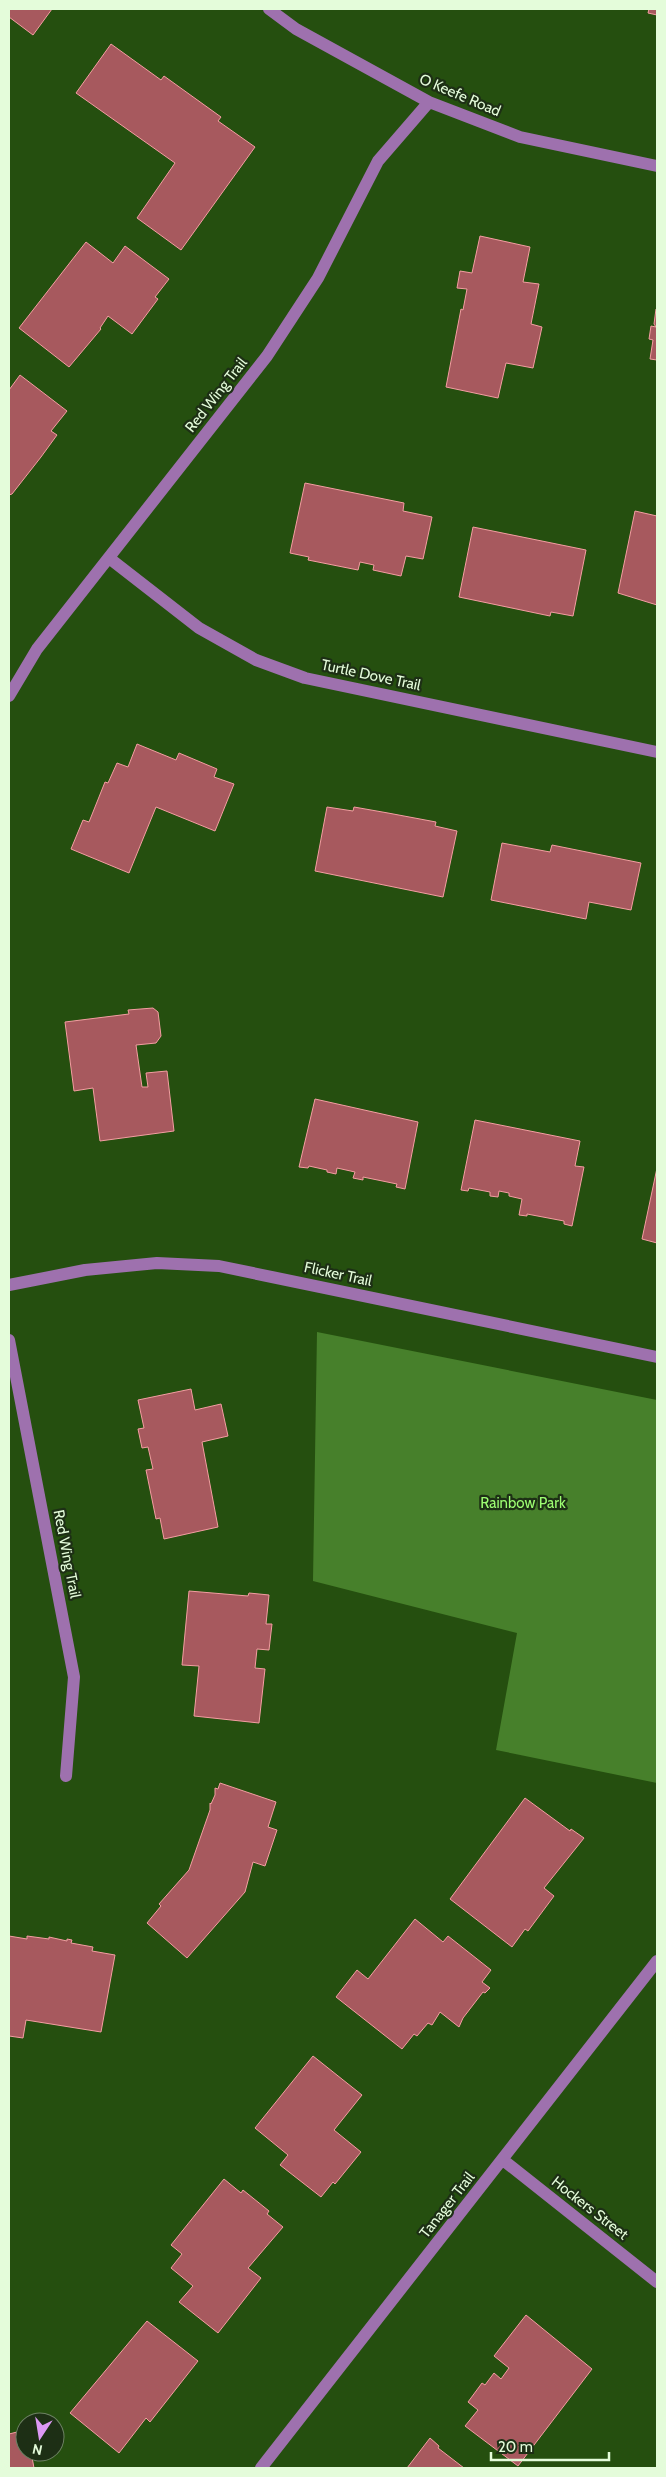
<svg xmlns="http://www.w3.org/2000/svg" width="666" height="2477" font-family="Cabin,sans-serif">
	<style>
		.green { fill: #47802b }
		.building { fill: #a7595e; stroke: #f49ea2 }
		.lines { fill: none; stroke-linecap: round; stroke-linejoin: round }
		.minor { stroke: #9e71ae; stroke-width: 12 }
		.labels { text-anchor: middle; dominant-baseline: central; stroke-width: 4.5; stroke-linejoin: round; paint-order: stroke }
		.street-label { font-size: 15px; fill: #e4fcda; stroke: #1d2f15 }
		.park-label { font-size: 15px; fill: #9dfd72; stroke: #1d2f15 }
	</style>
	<rect width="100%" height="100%" fill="#254f0f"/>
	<!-- green -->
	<path class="green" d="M317 1332 657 1400V1783L496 1750 517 1633 313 1581Z"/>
	<!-- building -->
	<path class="building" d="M9 9H52L33 35 9 17Z
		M649 9H657V15L648 13Z
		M111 44 161 80 164 76 221 117 218 121 255 147 181 250 137 218 175 163 76 93Z
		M480 236 530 247 523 282 539 284 531 324 542 327 533 368 506 363 498 398 446 387 461 309 463 310 467 289 457 288 460 271 472 273Z
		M86 242 113 263 125 246 169 279 155 297 158 299 132 334 108 316 100 328 101 329 69 367 19 328Z
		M656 309 657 310V360L650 359 653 340 649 339 651 326 656 327 654 324Z
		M20 375 67 411 51 431 57 435 41 457 12 494 9 495V390Z
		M305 483 404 503 403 511 432 517 423 559 406 556 401 576 373 570 374 565 360 562 358 570 308 560 309 557 290 553Z
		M635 511 657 516V605L618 593Z
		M473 527 586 550 573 616 551 612 550 616 459 597Z
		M137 744 176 760 179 753 217 769 214 777 234 784 215 831 156 807 129 873 71 849 83 820 89 822 105 782 108 783 117 763 128 767Z
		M327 807 353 811 354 807 388 813 436 822 435 826 457 831 443 897 315 871Z
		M502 843 550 852 552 845 641 863 631 910 589 902 586 919 491 900Z
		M153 1008 158 1012 161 1036 156 1043 136 1045 142 1087H148L146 1073 167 1071 174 1131 100 1141 93 1088 74 1091 65 1022 129 1014 128 1010Z
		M315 1099 418 1122 405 1189 396 1187 397 1184 363 1177V1180L353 1178 355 1172 337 1168 336 1174 327 1172V1170L309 1166 308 1168 299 1167Z
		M475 1120 580 1141 575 1166 584 1167 572 1226 564 1224V1221L527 1214V1216L519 1215 522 1199 509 1196V1193L499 1191 498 1197 490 1196V1192L469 1188 468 1191 461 1190Z
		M657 1168V1243L642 1239Z
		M191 1389 195 1410 221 1404 228 1436 202 1442 218 1527 164 1539 160 1518 156 1519 146 1470 153 1469 148 1447 142 1448 138 1429 144 1428 138 1400Z
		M189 1591 248 1596 249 1593 269 1595 266 1624H272L269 1650 257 1649 255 1668 265 1669 259 1723 194 1716 199 1666 182 1665Z
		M220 1783 276 1802 268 1827 277 1830 265 1866 253 1862 245 1892 187 1958 147 1923 161 1906 159 1904 189 1870 210 1810V1803L211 1804 215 1795V1788L218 1789Z
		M525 1798 570 1831 571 1829 584 1838 544 1888 554 1896 528 1931 525 1929 512 1947 450 1899Z
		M415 1919 443 1942 448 1936 491 1970 482 1982 490 1988 485 1993 483 1992 463 2018 459 2027 440 2012 432 2025 428 2023 417 2036 414 2034 402 2049 336 1997 357 1970 368 1979Z
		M9 1936 27 1939V1936L49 1939V1937L67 1941V1939L72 1940 71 1943 93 1947 92 1951 115 1955 101 2032 26 2020 23 2038 9 2036Z
		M313 2056 362 2095 334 2130 361 2152 335 2184 333 2182 321 2197 280 2165 288 2155 255 2128Z
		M224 2179 241 2193 243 2190 269 2211 267 2214 283 2227 248 2268 261 2278 218 2333 179 2302 193 2286 171 2268 182 2254 171 2245Z
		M526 2315 592 2369 518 2466 465 2426 478 2410 468 2402 482 2383 485 2385 494 2373 501 2379 509 2368 494 2356Z
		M147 2321 198 2361 150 2422 146 2418 119 2453 70 2413Z
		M25 2430V2452H31L34 2468H9V2434Z
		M430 2438 439 2446 438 2448 464 2468H407Z"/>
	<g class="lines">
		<!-- minor -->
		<path class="minor" d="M269 9 296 29 429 102 520 137 657 166
			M109 558 199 628 256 660 305 678 657 752
			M9 696 37 649 267 356 318 278 378 161 429 102
			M9 1285 85 1270 157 1263 219 1266 657 1357
			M9 1340 74 1677 66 1776
			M503 2160 657 2282
			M261 2468 657 1961"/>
	</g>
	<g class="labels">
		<!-- street labels -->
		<g class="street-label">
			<text transform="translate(460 95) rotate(23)">O Keefe Road</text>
			<text transform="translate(216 395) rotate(-52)">Red Wing Trail</text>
			<text transform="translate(371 675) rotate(12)">Turtle Dove Trail</text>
			<text transform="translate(338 1274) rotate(12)">Flicker Trail</text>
			<text transform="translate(67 1554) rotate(79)">Red Wing Trail</text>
			<text transform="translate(447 2205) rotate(-52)">Tanager Trail</text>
			<text transform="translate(590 2208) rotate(38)">Hockers Street</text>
		</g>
		<!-- park labels -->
		<g class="park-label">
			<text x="523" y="1503">Rainbow Park</text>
		</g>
	</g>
	<!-- border -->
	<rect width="666" height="2477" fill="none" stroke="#e4fcda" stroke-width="20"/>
	<!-- north arrow -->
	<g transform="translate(40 2437) rotate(192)"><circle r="24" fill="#1d2f15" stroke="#6d8164"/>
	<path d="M0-4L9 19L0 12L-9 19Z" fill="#dc99f4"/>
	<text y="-8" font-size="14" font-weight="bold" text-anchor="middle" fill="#e4fcda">N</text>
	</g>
	<!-- scale -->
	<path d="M491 2452v8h118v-8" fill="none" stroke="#e4fcda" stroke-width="2.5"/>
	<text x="498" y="2452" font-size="15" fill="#e4fcda" stroke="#1d2f15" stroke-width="4" paint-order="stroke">20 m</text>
</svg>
